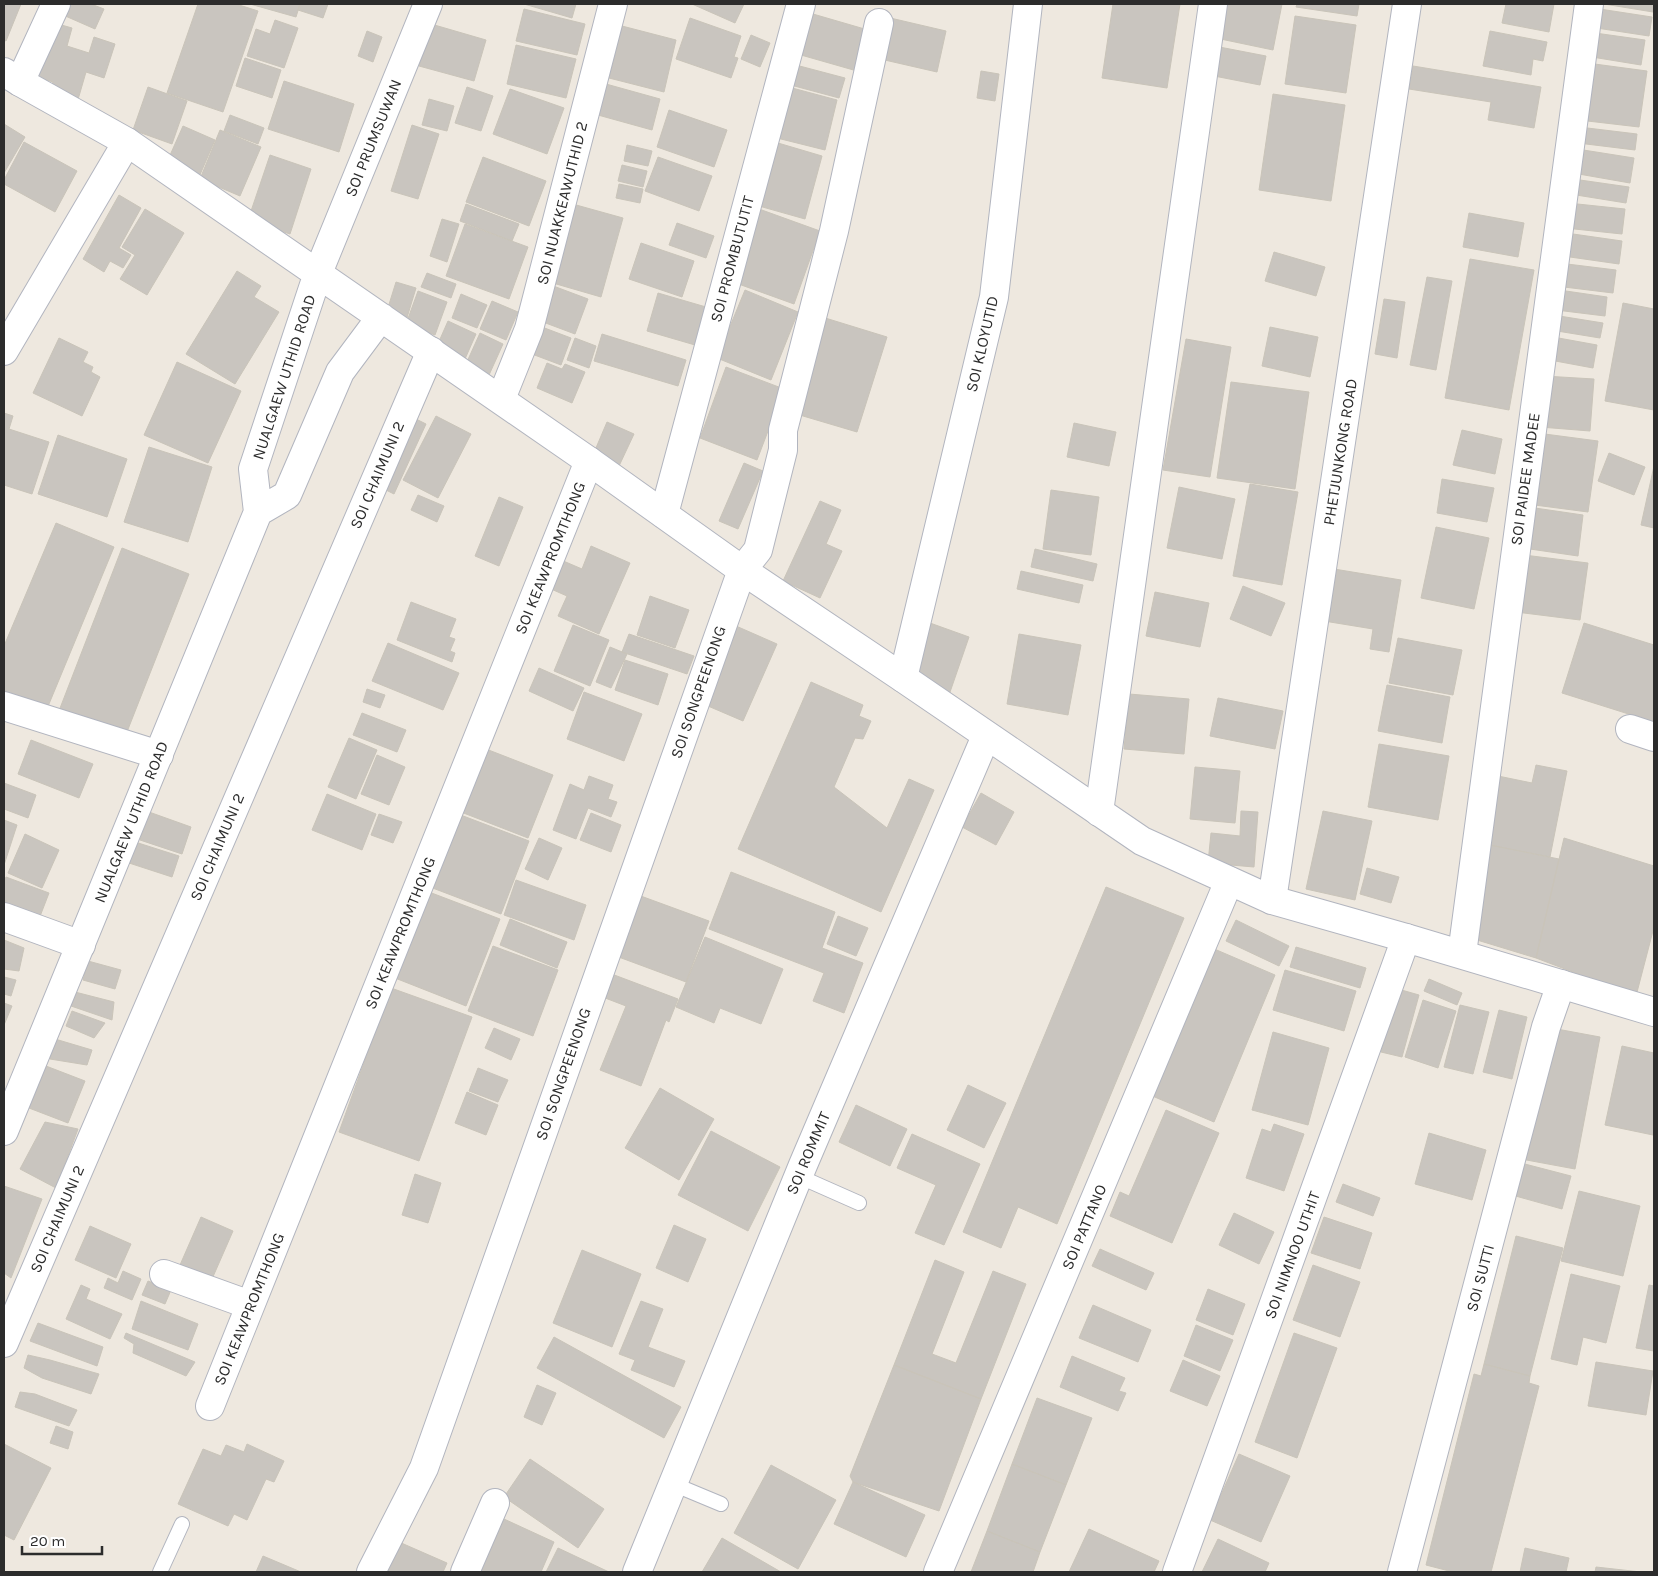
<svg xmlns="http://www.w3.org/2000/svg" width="1658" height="1576" font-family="Karla,sans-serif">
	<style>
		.building { fill: #c9c5bf; stroke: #c9c4b9 }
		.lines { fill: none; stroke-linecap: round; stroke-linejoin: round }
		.lane-casing { stroke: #b2b5bf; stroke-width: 16 }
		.street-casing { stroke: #b2b5bf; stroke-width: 30 }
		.secondary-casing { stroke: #b2b5bf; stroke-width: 30 }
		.lane { stroke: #fff; stroke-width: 14 }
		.street { stroke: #fff; stroke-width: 28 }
		.secondary { stroke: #fff; stroke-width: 28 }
		.labels { text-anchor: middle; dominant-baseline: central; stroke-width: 4; stroke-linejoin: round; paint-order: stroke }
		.street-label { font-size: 16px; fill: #2c2c2c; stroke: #fff }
	</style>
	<rect width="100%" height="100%" fill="#eee8df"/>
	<!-- building -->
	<path class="building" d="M4 4H21L6 41 4 40Z
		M57 4H91L104 9 95 29 54 11Z
		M198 4H236L258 11 223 112 167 93Z
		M250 4H300L296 17Z
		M300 4H328L323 18 298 10Z
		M524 4H576L572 18Z
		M692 4H744L735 23Z
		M1113 4H1180L1167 88 1102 78Z
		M1217 4H1282L1273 50 1211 37Z
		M1297 4H1359L1357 16 1296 7Z
		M1506 4H1554L1549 32 1502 23Z
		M1604 4H1654L1653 12Z
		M1593 8 1652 17 1649 36 1590 27Z
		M524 9 585 24 577 55 516 41Z
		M813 14 868 30 857 71 801 55Z
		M1295 16 1356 25 1346 93 1285 84Z
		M886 17 946 31 937 72 876 58Z
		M690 18 741 36 734 57 738 58 731 78 676 59Z
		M275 20 298 28 284 68 247 56 256 29 270 34Z
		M51 22 72 28 67 46 89 53 94 37 115 44 104 78 86 72 77 103 49 94 53 82 34 76Z
		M431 24 486 40 474 81 419 66Z
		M622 26 676 40 664 92 609 78Z
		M367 31 382 37 373 62 358 56Z
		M1490 31 1547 42 1543 61 1533 59 1531 75 1483 66Z
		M1595 33 1645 40 1641 65 1592 57Z
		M751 35 770 43 760 67 741 59Z
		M516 45 576 59 566 98 507 84Z
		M1209 45 1266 56 1260 85 1204 74Z
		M245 58 281 70 272 98 236 86Z
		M1587 63 1647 71 1639 127 1579 120Z
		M792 64 845 78 839 98 787 84Z
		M1413 66 1541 87 1534 128 1488 120 1491 102 1409 89Z
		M981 71 999 74 995 101 977 98Z
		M284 81 354 104 339 152 268 129Z
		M606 84 660 99 652 130 598 115Z
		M781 85 837 100 825 150 769 136Z
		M148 87 187 101 172 144 133 130Z
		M467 87 493 96 481 131 455 123Z
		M510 89 564 108 547 154 493 134Z
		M1273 94 1345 105 1331 201 1259 190Z
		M429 99 454 106 447 131 422 125Z
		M669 110 727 130 714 167 657 147Z
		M230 115 264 128 258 144 224 131Z
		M4 124 25 137 4 173Z
		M412 125 439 134 418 199 391 191Z
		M183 126 215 140 199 177 167 162Z
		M1579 127 1637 134 1635 150 1578 143Z
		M220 130 261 147 240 196 200 179Z
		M24 142 77 171 55 212 4 184V180Z
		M778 143 822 156 805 219 759 206Z
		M627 145 652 151 648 166 624 161Z
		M1577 149 1634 158 1630 183 1573 173Z
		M270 155 311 169 290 234 248 220Z
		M483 157 546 181 529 226 466 202Z
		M658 157 712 176 699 211 645 191Z
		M622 165 647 171 643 187 618 181Z
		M1573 179 1629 187 1626 203 1570 194Z
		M619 184 643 189 640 203 616 198Z
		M119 195 141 208 119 248 131 255 123 268 110 261 104 272 83 259Z
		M569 203 623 218 601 297 546 281Z
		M1568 203 1625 209 1622 234 1565 228Z
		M466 204 519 224 512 241 460 221Z
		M145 209 184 233 147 295 120 279 135 255 122 247Z
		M759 209 820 231 794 304 733 282Z
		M1469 213 1524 223 1518 257 1463 247Z
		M442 219 459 224 447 262 430 256Z
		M677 223 714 236 706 258 669 245Z
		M465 224 528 247 509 299 446 276Z
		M1566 233 1622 241 1619 264 1563 256Z
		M641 243 694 261 682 297 629 279Z
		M1274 252 1325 267 1316 296 1265 281Z
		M1470 259 1534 270 1509 410 1445 398Z
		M1567 264 1616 270 1613 293 1564 287Z
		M237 271 261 286 254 297 279 312 235 384 186 354Z
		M427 273 456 284 451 298 421 287Z
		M1427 277 1452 281 1436 370 1410 365Z
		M396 282 416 288 406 321 386 314Z
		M548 284 588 299 575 334 535 319Z
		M745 290 798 312 771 380 717 358Z
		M1559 290 1607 297 1605 316 1556 310Z
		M418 291 447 302 435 335 406 324Z
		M658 293 706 307 695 345 647 331Z
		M461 294 487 305 477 328 452 318Z
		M1384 299 1405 302 1397 358 1375 354Z
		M492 301 518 312 506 340 480 329Z
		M1623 303 1654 309V410L1605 401Z
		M1553 315 1603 323 1600 338 1551 330Z
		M822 317 887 337 857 432 793 413Z
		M448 321 476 334 465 359 437 346Z
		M534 324 571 338 561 365 524 351Z
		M1270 327 1318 337 1310 377 1262 366Z
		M480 333 503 344 489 375 466 364Z
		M602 334 686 360 678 386 594 361Z
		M1553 337 1597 345 1593 368 1550 360Z
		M59 338 88 352 83 362 93 367 91 372 100 377 82 416 33 393Z
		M575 338 596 346 589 368 567 360Z
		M1186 339 1231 347 1210 477 1163 470Z
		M177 362 241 391 208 463 144 435Z
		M547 363 562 369 565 364 585 372 572 403 537 388Z
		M726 367 784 389 757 460 700 438Z
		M1544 376 1594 379 1590 431 1540 427Z
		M1231 382 1309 392 1295 489 1217 478Z
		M4 413 13 416 9 429 49 442 32 494 4 485Z
		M408 415 426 424 394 494 376 485Z
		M436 416 471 434 438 498 403 480Z
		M607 422 634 434 619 466 593 455Z
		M1074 423 1116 432 1109 466 1067 457Z
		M1462 430 1502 439 1495 474 1453 465Z
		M1537 433 1598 441 1588 512 1527 504Z
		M58 435 127 459 107 517 38 494Z
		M149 447 212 467 188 542 124 522Z
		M1609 453 1645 467 1634 495 1598 481Z
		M744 463 763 471 738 529 719 521Z
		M1654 466V528L1641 525Z
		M1442 479 1494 488 1487 522 1437 513Z
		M1250 484 1298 492 1282 585 1233 576Z
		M1179 487 1235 499 1222 559 1167 548Z
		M1051 490 1099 497 1091 555 1043 549Z
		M418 495 444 506 437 522 411 510Z
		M499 497 523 507 499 566 475 556Z
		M820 501 841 510 826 544 842 551 820 598 783 581Z
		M1535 508 1583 515 1578 556 1530 549Z
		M56 523 114 547 44 716 4 699V646Z
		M1436 527 1489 538 1474 609 1421 598Z
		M591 546 630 563 599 634 558 616 567 596 542 585 554 557 582 569Z
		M122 548 189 574 123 742 57 716Z
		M1035 549 1097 564 1093 581 1031 567Z
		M1524 555 1588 563 1580 620 1516 612Z
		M1334 569 1401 580 1389 652 1370 649 1373 629 1324 621Z
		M1021 571 1083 585 1079 603 1017 589Z
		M1243 586 1285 603 1271 636 1230 619Z
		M1155 592 1209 603 1200 647 1146 636Z
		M650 596 689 610 675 648 637 635Z
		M411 602 456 619 449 637 455 639 450 651 455 653 452 662 397 640Z
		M930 623 969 637 949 695 909 681Z
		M1584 623 1654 645V722L1562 693Z
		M573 625 609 640 590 686 554 671Z
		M736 626 777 644 743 721 701 703Z
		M629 634 694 656 687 674 622 652Z
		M1019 634 1081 645 1068 715 1007 704Z
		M1398 638 1462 650 1453 695 1389 683Z
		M388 643 459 673 443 710 372 681Z
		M610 647 627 654 611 688 596 682Z
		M625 660 668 674 658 705 615 690Z
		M539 668 584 688 573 711 529 691Z
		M811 682 863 705 859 716 871 721 863 739 855 738 834 787 887 828 909 779 934 790 881 912 738 849Z
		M1387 685 1450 697 1442 743 1378 731Z
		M367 689 385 695 380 708 363 702Z
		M584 692 642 714 624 761 567 739Z
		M1129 694 1189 699 1184 754 1124 749Z
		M1218 698 1283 711 1275 749 1210 736Z
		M362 713 406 730 397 752 353 735Z
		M349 738 377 750 356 799 328 787Z
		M31 740 93 764 79 798 18 774Z
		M1379 744 1449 756 1438 820 1368 807Z
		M486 749 553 775 528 838 461 812Z
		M377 755 405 767 389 805 361 794Z
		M1536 765 1567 771 1550 857 1485 844 1498 776 1532 783Z
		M1195 767 1240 771 1235 823 1190 819Z
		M589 776 613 785 608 799 617 802 611 817 588 808 576 839 553 830 570 784 584 790Z
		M4 783 36 795 28 818 4 809Z
		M981 793 1014 812 996 845 962 827Z
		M327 794 376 814 362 850 312 830Z
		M1241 811 1258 812 1254 867 1208 863 1211 833 1240 836Z
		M1323 811 1372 821 1355 900 1306 889Z
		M149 812 191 827 182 854 140 840Z
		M591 813 621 825 611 852 580 840Z
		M379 814 402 822 393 843 371 835Z
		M458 814 529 841 501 914 430 887Z
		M4 820 17 825 4 865Z
		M25 834 59 850 42 888 8 873Z
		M539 838 562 848 548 880 525 869Z
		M1564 838 1654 866V927L1636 996 1536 958Z
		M132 841 179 856 172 877 126 862Z
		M1485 844 1559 859 1536 958 1477 940Z
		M1367 868 1399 877 1391 903 1360 894Z
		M731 872 835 912 822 948 863 963 844 1013 813 1001 824 973 709 929Z
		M6 877 49 893 39 919 4 906V882Z
		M516 880 586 905 574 940 504 915Z
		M1106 887 1184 918 1057 1224 1018 1207 1001 1248 963 1232Z
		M429 892 500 919 466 1006 395 978Z
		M638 895 709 921 686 982 616 956Z
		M838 916 868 928 856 956 827 944Z
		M510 919 567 942 557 968 500 945Z
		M1236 920 1289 946 1279 966 1226 941Z
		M705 937 783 969 761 1024 720 1008 714 1023 676 1007Z
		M4 940 24 948 19 971 4 969Z
		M493 946 558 970 533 1036 468 1011Z
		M1296 947 1366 968 1360 988 1290 967Z
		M1212 948 1275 975 1214 1122 1150 1095Z
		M88 961 121 970 115 989 83 980Z
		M1285 970 1356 991 1344 1031 1273 1010Z
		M609 973 678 999 669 1022 666 1020 641 1086 600 1070 626 1006 600 996Z
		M4 977 16 980 11 996 4 994Z
		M1429 979 1462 993 1457 1005 1424 991Z
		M391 988 472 1017 419 1161 339 1132Z
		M1398 989 1419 995 1402 1057 1381 1052Z
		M75 992 114 1002 112 1020 71 1006Z
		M1423 1000 1456 1011 1438 1068 1405 1057Z
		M4 1003 12 1006 4 1025Z
		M1460 1005 1489 1012 1473 1074 1444 1067Z
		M1499 1010 1527 1017 1512 1079 1483 1072Z
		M72 1011 105 1023 94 1038 66 1026Z
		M1546 1027 1600 1037 1575 1169 1521 1159Z
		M494 1028 520 1039 511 1060 485 1048Z
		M1273 1032 1329 1048 1308 1125 1252 1110Z
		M55 1039 92 1050 87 1065 50 1059Z
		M1622 1046 1654 1053V1128L1653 1135 1605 1125Z
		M46 1066 85 1081 68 1123 29 1108Z
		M478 1068 508 1080 498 1102 469 1091Z
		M968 1085 1006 1103 984 1148 947 1130Z
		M660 1088 714 1119 679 1180 625 1148Z
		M467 1092 498 1105 486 1135 455 1123Z
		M856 1105 907 1129 890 1166 839 1142Z
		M1166 1110 1219 1133 1172 1243 1110 1216 1120 1192 1129 1196Z
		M45 1122 78 1129 56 1188 20 1169Z
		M1274 1124 1304 1134 1284 1191 1246 1178 1262 1129 1271 1132Z
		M711 1131 780 1167 748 1231 678 1195Z
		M1429 1133 1486 1150 1472 1200 1415 1184Z
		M912 1134 980 1164 944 1245 915 1233 936 1185 897 1168Z
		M1521 1163 1571 1176 1562 1209 1512 1195Z
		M415 1174 441 1183 428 1223 402 1215Z
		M1343 1184 1380 1198 1373 1216 1336 1202Z
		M4 1186 42 1199 11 1278 4 1273Z
		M1579 1191 1640 1206 1623 1276 1561 1261Z
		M1234 1213 1274 1232 1259 1264 1219 1245Z
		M201 1217 233 1231 212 1279 180 1265Z
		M1324 1217 1372 1233 1360 1269 1311 1253Z
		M674 1225 706 1239 688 1282 656 1268Z
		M90 1226 131 1244 116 1278 75 1260Z
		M1516 1236 1563 1248 1530 1376 1484 1364Z
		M1100 1249 1154 1273 1146 1290 1092 1266Z
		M582 1250 641 1274 612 1347 553 1323Z
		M935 1260 964 1272 932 1354 956 1363 993 1271 1026 1284 981 1399 894 1365Z
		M1313 1265 1360 1282 1340 1337 1293 1320Z
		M123 1271 141 1279 132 1300 104 1288 108 1278 118 1283Z
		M1571 1274 1620 1286 1606 1343 1583 1337 1577 1365 1551 1359Z
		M148 1281 171 1290 165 1304 142 1295Z
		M81 1285 90 1289 86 1299 122 1314 110 1339 66 1319Z
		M1649 1285 1654 1286V1351L1636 1348Z
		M1208 1289 1245 1304 1233 1335 1196 1320Z
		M141 1301 198 1324 188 1350 132 1329Z
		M641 1301 663 1309 648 1347 685 1361 674 1387 631 1370 635 1360 619 1354Z
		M1093 1305 1151 1330 1138 1362 1079 1338Z
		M38 1323 103 1347 97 1366 30 1341Z
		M1196 1325 1233 1340 1220 1371 1184 1356Z
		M126 1333 195 1362 186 1376 133 1353 134 1344 124 1338Z
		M1294 1333 1337 1348 1297 1458 1255 1442Z
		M554 1337 681 1407 664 1438 537 1368Z
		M28 1355 50 1360 99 1374 91 1394 42 1378 24 1368Z
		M1072 1356 1125 1378 1119 1391 1126 1393 1118 1411 1060 1387Z
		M1183 1360 1220 1376 1207 1406 1170 1391Z
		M1596 1362 1653 1371 1646 1415 1588 1406Z
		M1484 1364 1530 1376 1529 1383 1539 1386 1491 1572H1453L1426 1565 1474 1374 1481 1376Z
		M894 1365 981 1399 939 1511 853 1482 850 1476Z
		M537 1385 556 1393 542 1425 524 1417Z
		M20 1392 35 1394 77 1410 69 1426 15 1407Z
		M1037 1398 1092 1418 1066 1485 1012 1464Z
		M56 1426 73 1432 68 1449 50 1443Z
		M4 1444 51 1468 14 1540 4 1535Z
		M247 1444 284 1461 274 1482 266 1479 247 1520 234 1514 228 1526 178 1504 203 1449 221 1456 226 1445 244 1452Z
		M1239 1454 1290 1476 1261 1542 1210 1520Z
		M530 1459 604 1509 578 1548 504 1497Z
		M1012 1464 1066 1485 1040 1552 987 1531Z
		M771 1465 836 1500 798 1569 734 1533Z
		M853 1482 925 1515 906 1557 834 1524Z
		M504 1519 554 1542 541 1572H480Z
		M1089 1529 1159 1561 1154 1572H1069Z
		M987 1531 1040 1552 1033 1572H971Z
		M722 1538 781 1572H702Z
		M1218 1539 1269 1563 1265 1572H1202Z
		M399 1542 447 1563 443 1572H386Z
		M558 1548 609 1572H546Z
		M1525 1548 1569 1558 1566 1572H1520Z
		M263 1556 301 1572H256Z
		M1596 1567 1641 1572H1595Z"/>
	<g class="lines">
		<!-- lane casing -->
		<g class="lane-casing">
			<path id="lane" d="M798 1176 859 1203
				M673 1484 721 1504
				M160 1572 182 1524"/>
		</g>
		<!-- street casing -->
		<g class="street-casing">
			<path id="street" d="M20 82 56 4
				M318 273 428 4
				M4 351 127 142
				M501 399 529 329 613 4
				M664 514 801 4
				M903 678 994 297 1028 4
				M4 706 159 755
				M1630 729 1654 737
				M1099 812 1213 4
				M1272 900 1407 4
				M4 917 81 945
				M1462 954 1589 4
				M164 1274 250 1305
				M4 1343 431 351
				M210 1406 589 461
				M371 1572 424 1468 742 570 758 550 783 450V430L834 231 879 23
				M465 1572 495 1503
				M637 1572 803 1165 986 736
				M938 1572 1229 881
				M1177 1572 1406 938
				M1402 1572 1546 1027 1561 984"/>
		</g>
		<!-- secondary casing -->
		<g class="secondary-casing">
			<path id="secondary" d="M4 72 20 82 127 142 589 461 742 570 903 678 1142 841 1272 900 1406 938 1654 1012
				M258 512 287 495 340 372 381 317
				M4 1131 258 512 253 469 318 273"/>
		</g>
		<!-- lane -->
		<use href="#lane" class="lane"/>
		<!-- street -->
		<use href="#street" class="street"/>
		<!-- secondary -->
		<use href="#secondary" class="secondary"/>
	</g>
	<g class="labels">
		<!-- street labels -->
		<g class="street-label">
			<text transform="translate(373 138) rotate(-68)">SOI PRUMSUWAN</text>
			<text transform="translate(562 203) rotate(-76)">SOI NUAKKEAWUTHID 2</text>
			<text transform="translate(732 259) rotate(-75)">SOI PROMBUTUTIT</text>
			<text transform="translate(982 344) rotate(-77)">SOI KLOYUTID</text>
			<text transform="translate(284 377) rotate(-72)">NUALGAEW UTHID ROAD</text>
			<text transform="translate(1340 452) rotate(-81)">PHETJUNKONG ROAD</text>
			<text transform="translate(377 475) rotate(-67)">SOI CHAIMUNI 2</text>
			<text transform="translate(1525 479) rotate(-82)">SOI PAIDEE MADEE</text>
			<text transform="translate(550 558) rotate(-68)">SOI KEAWPROMTHONG</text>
			<text transform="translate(698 692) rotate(-71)">SOI SONGPEENONG</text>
			<text transform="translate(131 822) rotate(-68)">NUALGAEW UTHID ROAD</text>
			<text transform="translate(217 847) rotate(-67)">SOI CHAIMUNI 2</text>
			<text transform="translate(400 933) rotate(-68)">SOI KEAWPROMTHONG</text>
			<text transform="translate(563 1074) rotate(-71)">SOI SONGPEENONG</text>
			<text transform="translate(808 1153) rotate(-67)">SOI ROMMIT</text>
			<text transform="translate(57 1219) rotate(-67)">SOI CHAIMUNI 2</text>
			<text transform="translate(1084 1227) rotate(-67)">SOI PATTANO</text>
			<text transform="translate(1292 1255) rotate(-70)">SOI NIMNOO UTHIT</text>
			<text transform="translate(1480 1278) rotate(-75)">SOI SUTTI</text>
			<text transform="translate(249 1309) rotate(-68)">SOI KEAWPROMTHONG</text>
		</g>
	</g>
	<!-- border -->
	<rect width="1658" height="1576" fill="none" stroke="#2c2c2c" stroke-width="10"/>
	<!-- scale -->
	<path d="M22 1546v8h80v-8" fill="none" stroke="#2c2c2c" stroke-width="2.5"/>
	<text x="30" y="1546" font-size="15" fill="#2c2c2c" stroke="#ffffff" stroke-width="4" paint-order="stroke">20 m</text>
</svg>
